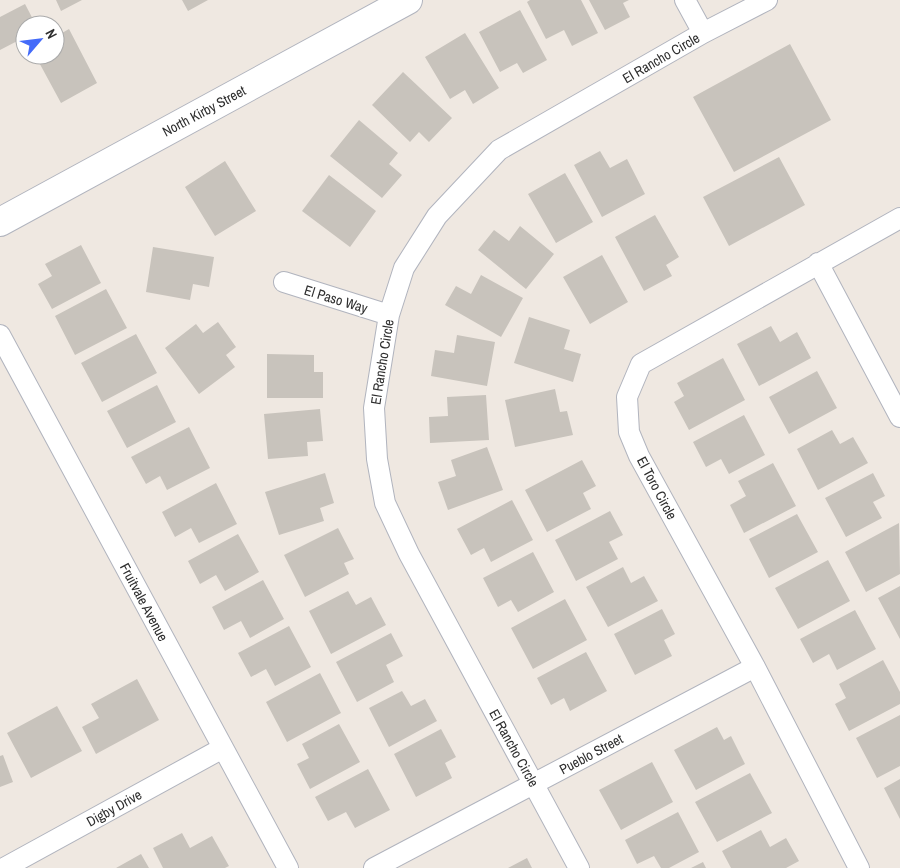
<svg xmlns="http://www.w3.org/2000/svg" width="900" height="868" font-family="'Archivo Narrow',sans-serif">
	<style>
		.building { fill: #c8c3bc }
		.lines { fill: none; stroke-linecap: round; stroke-linejoin: round }
		.street-casing { stroke: #b1b4be; stroke-width: 22 }
		.secondary-casing { stroke: #b1b4be; stroke-width: 30 }
		.street { stroke: #fff; stroke-width: 20 }
		.secondary { stroke: #fff; stroke-width: 28 }
		.labels { text-anchor: middle; dominant-baseline: central; stroke-width: 4; stroke-linejoin: round; paint-order: stroke }
		.street-label { font-size: 14px; fill: #2e2e2e; stroke: #fff }
	</style>
	<rect width="100%" height="100%" fill="#efe8e1"/>
	<!-- building -->
	<path class="building" d="M56 0H82L61 11Z
		M182 0H208L188 11Z
		M530 0H581L598 33 572 46 564 30 546 39 527 2Z
		M589 0H629L623 3 630 17 605 30Z
		M25 4 36 25H25V37L0 50V17Z
		M520 10 547 60 523 73 517 63 500 72 479 32Z
		M69 29 97 83 61 103 35 55H55V37Z
		M465 33 499 88 473 104 465 90 450 99 425 57Z
		M790 44 831 120 734 172 693 97Z
		M403 72 452 118 429 142 419 132 410 142 372 105Z
		M359 120 398 153 389 164 402 175 382 198 330 156Z
		M600 151 610 168 627 159 645 194 602 217 574 165Z
		M779 157 805 205 729 246 703 197Z
		M225 161 256 211 215 236 185 187Z
		M565 173 593 222 556 243 528 194Z
		M329 175 376 211 350 247 302 211Z
		M655 215 679 257 666 265 672 276 644 291 615 237Z
		M520 226 554 254 526 289 478 250 494 230 509 241Z
		M81 245 101 283 52 309 38 284 52 276 45 264Z
		M153 247 214 257 209 287 193 284 190 300 146 292Z
		M602 255 628 302 590 324 563 277Z
		M481 275 523 298 501 337 445 305 456 286 471 294Z
		M106 289 127 328 75 355 55 316Z
		M529 317 570 330 564 349 581 354 573 382 514 363Z
		M218 322 236 347 226 355 235 367 199 394 165 348 196 324 203 333Z
		M771 326 780 342 797 332 811 358 759 386 737 344Z
		M136 334 157 373 102 402 81 363Z
		M457 335 495 342 487 386 431 376 435 350 454 353Z
		M267 354 314 355V372H323V398H267Z
		M723 358 745 400 689 430 674 402 684 396 677 383Z
		M817 371 837 408 789 434 769 397Z
		M157 385 176 422 127 448 107 411Z
		M555 389 560 412 567 411 573 435 515 447 505 400Z
		M486 395 489 440 430 443 429 417 448 416 447 397Z
		M320 409 323 441 307 442 308 456 268 459 264 414Z
		M744 415 765 455 729 474 721 459 706 467 693 442Z
		M189 427 210 468 167 490 160 476 146 484 131 457Z
		M832 430 840 444 853 437 868 463 818 490 797 449Z
		M487 447 503 490 448 510 438 482 456 476 451 460Z
		M582 460 596 486 583 493 591 509 547 532 525 490Z
		M773 463 796 506 744 533 730 505 746 496 738 481Z
		M325 473 334 503 320 508 324 521 279 535 265 492Z
		M873 473 885 496 873 502 882 518 846 537 825 498Z
		M216 483 237 524 199 543 191 528 175 537 162 512Z
		M512 500 533 540 491 562 484 548 471 555 457 529Z
		M610 511 623 535 609 542 618 559 576 581 555 540Z
		M797 514 818 552 769 578 749 539Z
		M899 523 900 574 866 592 845 552Z
		M338 528 354 559 344 563 349 574 305 597 284 555Z
		M238 534 259 572 225 591 216 575 200 584 188 561Z
		M533 552 554 592 518 612 511 600 498 607 483 578Z
		M828 560 850 601 798 629 775 588Z
		M623 567 631 583 644 576 658 601 608 627 586 587Z
		M263 580 284 619 250 638 241 621 224 630 212 607Z
		M900 586V639L878 598Z
		M348 591 356 605 371 597 386 625 331 654 309 611Z
		M565 599 587 640 533 669 511 628Z
		M662 609 675 634 664 640 672 656 635 675 614 634Z
		M855 610 876 649 837 670 829 654 813 663 800 639Z
		M289 626 311 667 275 686 266 669 251 677 238 653Z
		M391 633 403 656 386 665 394 682 357 702 336 662Z
		M586 652 607 691 570 711 564 698 551 705 537 678Z
		M883 660 900 692V704L849 731 835 704 846 698 839 684Z
		M320 673 341 713 287 742 266 702Z
		M137 679 159 720 96 754 82 727 99 718 91 704Z
		M402 691 411 706 425 699 437 721 389 747 369 708Z
		M57 706 82 751 31 778 7 733Z
		M900 715V766L877 778 856 738Z
		M339 724 360 762 310 789 297 764 309 758 302 744Z
		M717 727 724 740 731 736 745 764 696 790 674 750Z
		M441 729 456 757 445 763 452 778 416 797 394 754Z
		M3 755 13 782 0 787V756Z
		M652 762 673 802 621 830 599 790Z
		M368 769 390 810 355 828 346 812 328 821 315 797Z
		M750 773 772 813 717 842 695 802Z
		M900 779V819L884 788Z
		M678 812 699 852 669 868H661L654 856 637 864 625 840Z
		M761 830 770 847 786 838 799 861 786 868H731L722 851Z
		M182 833 190 848 212 836 229 866 225 868H163L153 848Z
		M141 854 149 868H116Z
		M527 858 532 868H508Z
		M703 862 706 868H691Z"/>
	<g class="lines">
		<!-- street casing -->
		<g class="street-casing">
			<path id="street" d="M685 0 703 33
				M818 263 900 417
				M284 282 389 315
				M0 335 288 868
				M4 868 223 748
				M374 868 755 667
				M579 868 409 554 385 503 377 459 374 408 389 315 404 268 437 216 499 150 703 33 767 0
				M859 868 755 667 639 456 629 432 627 397 641 364 900 218"/>
		</g>
		<!-- secondary casing -->
		<g class="secondary-casing">
			<path id="secondary" d="M0 222 408 0"/>
		</g>
		<!-- street -->
		<use href="#street" class="street"/>
		<!-- secondary -->
		<use href="#secondary" class="secondary"/>
	</g>
	<g class="labels">
		<!-- street labels -->
		<g class="street-label">
			<text transform="translate(661 58) rotate(-30)">El Rancho Circle</text>
			<text transform="translate(204 111) rotate(-28)">North Kirby Street</text>
			<text transform="translate(336 299) rotate(17)">El Paso Way</text>
			<text transform="translate(382 362) rotate(-81)">El Rancho Circle</text>
			<text transform="translate(657 488) rotate(62)">El Toro Circle</text>
			<text transform="translate(144 602) rotate(62)">Fruitvale Avenue</text>
			<text transform="translate(514 748) rotate(61)">El Rancho Circle</text>
			<text transform="translate(591 754) rotate(-28)">Pueblo Street</text>
			<text transform="translate(114 808) rotate(-29)">Digby Drive</text>
		</g>
	</g>
	<!-- north arrow -->
	<g transform="translate(40 40) rotate(62)"><circle r="24" fill="#ffffff" stroke="#ababab"/>
	<path d="M0-4L9 19L0 12L-9 19Z" fill="#446bf9"/>
	<text y="-8" font-size="14" font-weight="bold" text-anchor="middle" fill="#2e2e2e">N</text>
	</g>
</svg>
